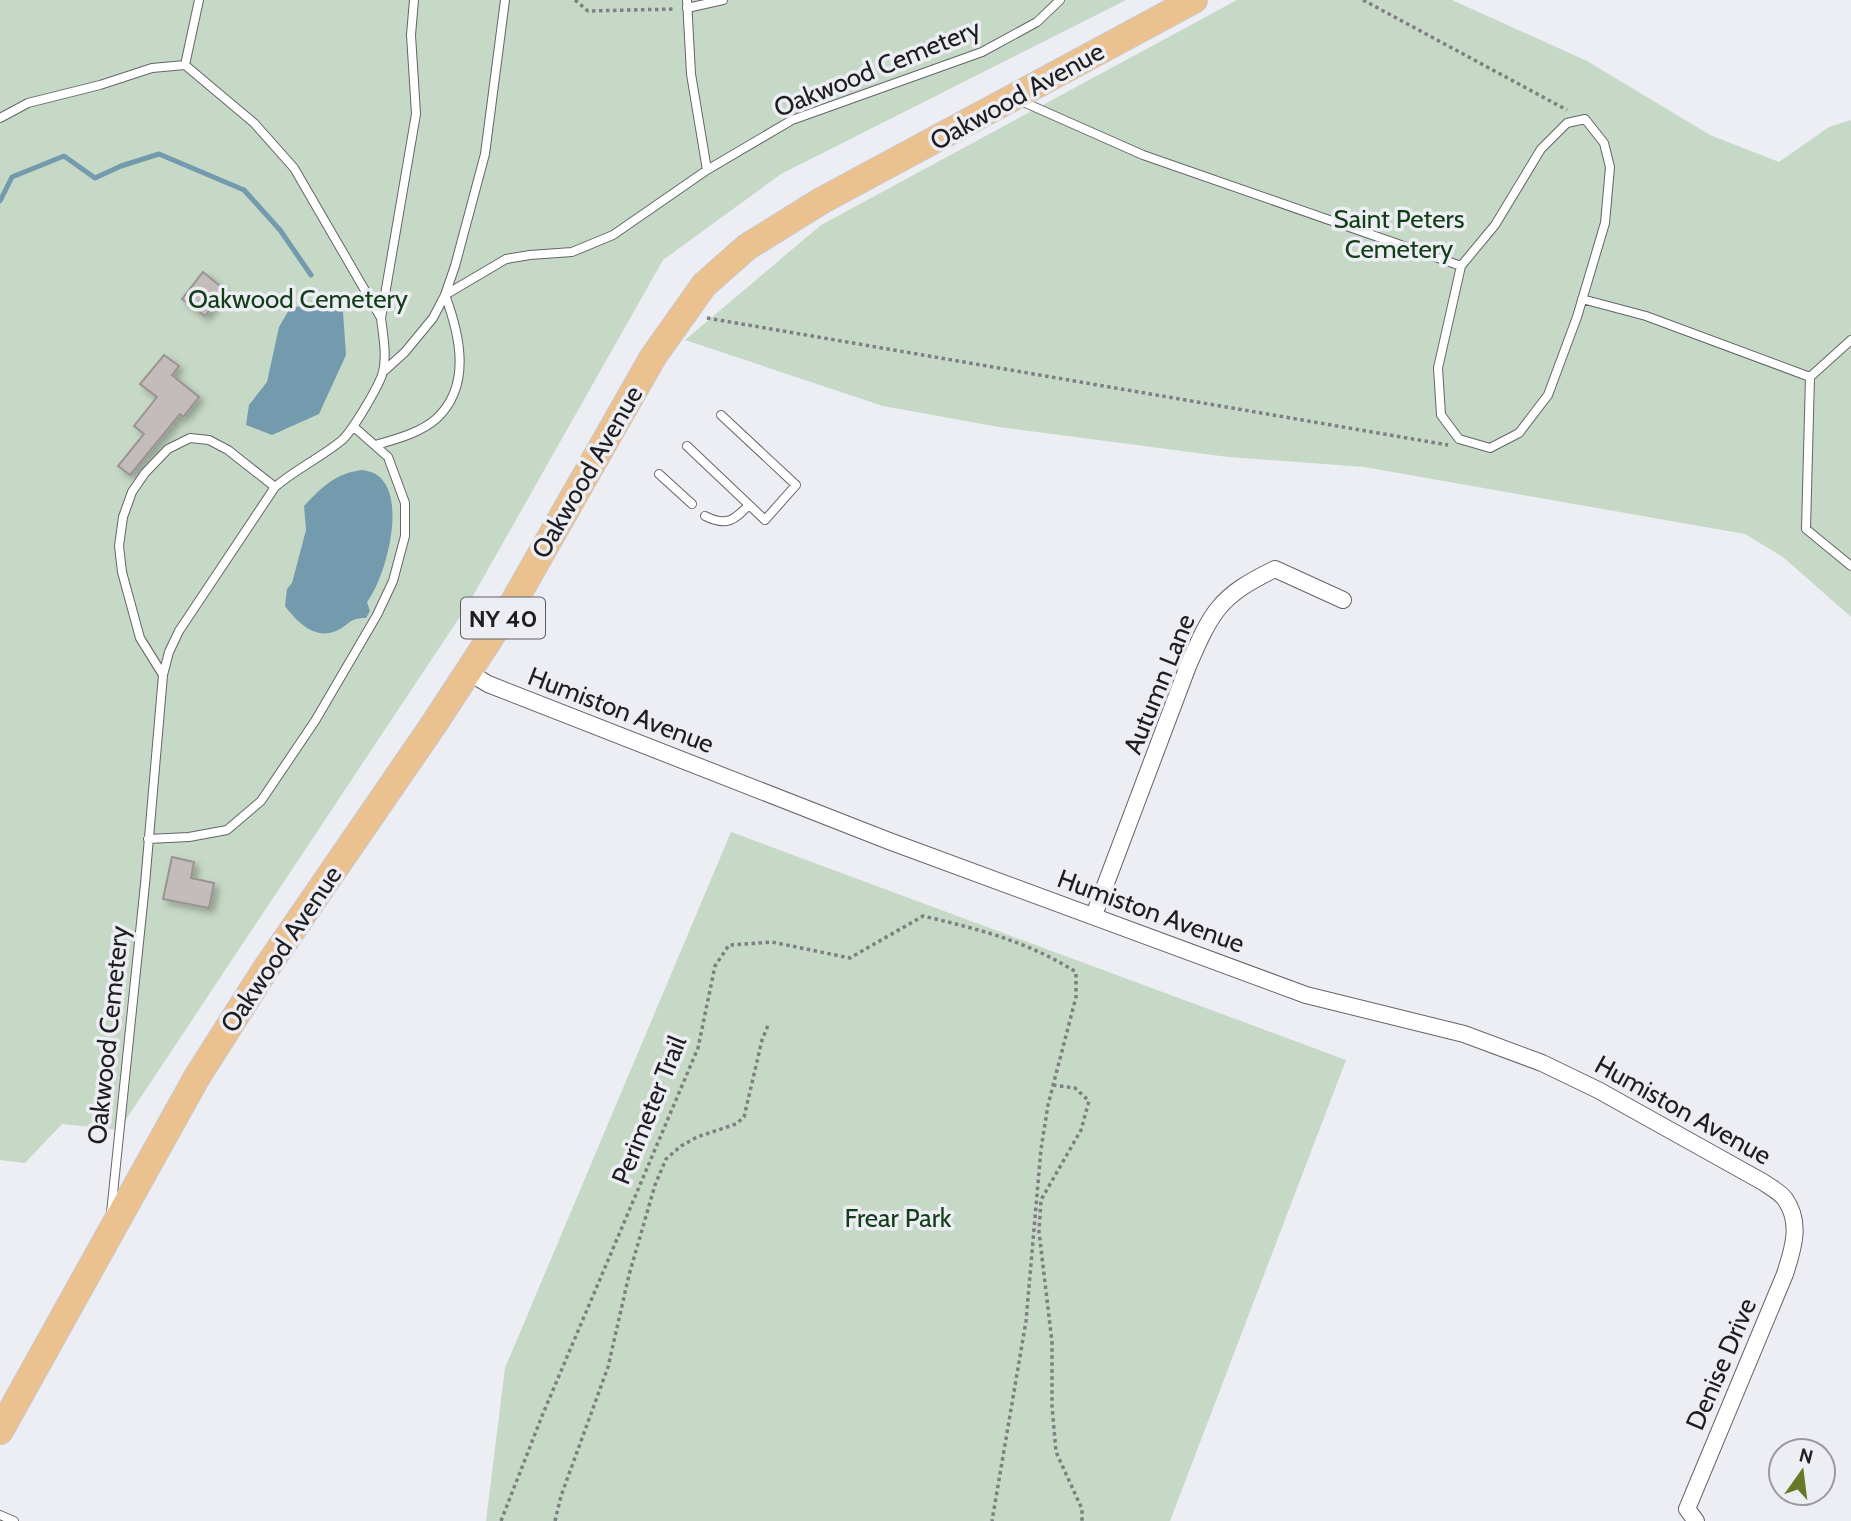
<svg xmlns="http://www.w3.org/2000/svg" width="1851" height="1521" font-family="Cabin,sans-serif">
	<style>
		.green { fill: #c6d9c6 }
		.water { fill: #739aad }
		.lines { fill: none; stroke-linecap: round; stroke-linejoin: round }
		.stream { stroke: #739aad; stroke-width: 5 }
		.building { fill: #c4bcbb; stroke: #9b9392; stroke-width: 2; filter: url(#shadow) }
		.service-casing { stroke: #64646a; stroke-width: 10 }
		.minor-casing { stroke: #64646a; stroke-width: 18 }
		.primary-casing { stroke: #c9c9ca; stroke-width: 28 }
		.path { stroke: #7e7e83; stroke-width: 3.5; stroke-dasharray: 3.5 3.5; stroke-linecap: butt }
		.service { stroke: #fff; stroke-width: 8 }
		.minor { stroke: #fff; stroke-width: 16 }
		.primary { stroke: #ebc18f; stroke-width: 26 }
		.labels { text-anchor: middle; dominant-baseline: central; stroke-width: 7; stroke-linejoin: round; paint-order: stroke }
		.shield { fill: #ededf4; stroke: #5c5c60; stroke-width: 2 }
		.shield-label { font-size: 24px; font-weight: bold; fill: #1e1e21 }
		.street-label { font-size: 26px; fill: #1e1e21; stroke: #ededf4 }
		.park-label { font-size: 26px; fill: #123e17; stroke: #ededf4 }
	</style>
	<defs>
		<filter id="shadow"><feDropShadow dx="4.5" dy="4.5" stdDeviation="3.5" flood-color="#0004"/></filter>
	</defs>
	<rect width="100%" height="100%" fill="#ededf4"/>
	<!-- green -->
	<path class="green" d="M0 0H1126L781 174 663 260 469 603 119 1130 62 1124 25 1163 0 1160Z
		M1237 0H1452L1587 61 1710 135 1779 162 1829 127 1851 120V617L1783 557 1745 534 1364 467 1228 457 999 427 883 406 685 340 821 225Z
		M731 832 1346 1060 1170 1521H486L505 1368Z"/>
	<!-- water -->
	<path class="water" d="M332 298 343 312 346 355 319 414 272 435 246 425 249 405 267 382 279 327 289 310 313 301Z
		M362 470C367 471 373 472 377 475 408 496 386 577 367 602L370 611 366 618C348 618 350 625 336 631 315 640 297 622 285 606L287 589 292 583 306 530 304 506C322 487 336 473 362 470Z"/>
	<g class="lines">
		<!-- stream -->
		<path class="stream" d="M0 201 12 177 64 156 95 178 121 166 159 154 244 190 280 230 311 275"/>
	</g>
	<!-- building -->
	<path class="building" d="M203 272 225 290 205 316 182 299Z
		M164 355 179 366 172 375 199 397 183 417 180 414 130 475 118 466 144 434 134 426 157 397 140 384Z
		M172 857 194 862 191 878 214 883 209 908 163 899Z"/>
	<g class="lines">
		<!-- service casing -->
		<g class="service-casing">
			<path id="service" d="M687 0 691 74 707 170
				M687 8 723 0
				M185 65 199 0
				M1021 101 1143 155 1461 266
				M0 118 28 103 100 85 152 68 185 65 254 123 294 168 381 318C383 335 387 355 383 372 379 386 352 432 341 441 320 458 296 469 275 487L228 450 209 440 190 438 168 449 145 473 132 492 123 517 119 546 122 572 140 638 163 675 145 884 111 1213
				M1585 119 1604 143 1610 167 1605 223 1577 317 1548 395 1519 433 1490 448 1459 439 1441 415 1438 368 1461 266 1495 225 1541 149 1567 123Z
				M1582 299 1646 316 1810 377 1851 340
				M381 318 416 114 411 35 414 0
				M383 372 405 352 433 318 445 295 455 266 485 154 505 0
				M1810 377 1806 529 1851 566
				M376 445C396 439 420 433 436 419 472 386 460 335 445 295L506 259 530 255 572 252 613 235 707 170 792 120 982 52 1037 22 1060 0
				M687 446 765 520 796 485 721 415
				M659 474 692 504
				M705 516C727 527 734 520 749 505
				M163 675 169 652 179 631 275 487
				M148 839 189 837 227 830 261 801 315 721 377 615 393 581 405 536V503L388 457 354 427
				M0 1515 14 1521"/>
		</g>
		<!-- minor casing -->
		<g class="minor-casing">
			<path id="minor" d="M468 672 488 684 889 841 1306 995 1464 1034 1542 1063 1598 1090 1763 1182C1770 1187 1780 1192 1785 1199 1802 1223 1793 1249 1785 1274L1687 1509 1696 1521
				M1094 915 1188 666C1212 611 1219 596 1275 569L1343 600"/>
		</g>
		<!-- primary casing -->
		<g class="primary-casing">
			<path id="primary" d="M0 1431 197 1077 265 970 434 724 513 603 653 357 704 285 747 247 821 201 1194 0"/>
		</g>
		<!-- path -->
		<path class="path" d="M575 0 588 11 675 9
			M1363 0 1567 110
			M707 318 1448 445
			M1053 1085 1075 1088 1089 1101 1081 1130 1041 1200 1039 1232 1052 1342V1406L1056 1452 1082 1509V1521
			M501 1521 542 1416 698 1048 715 966 729 945 772 942 850 958 923 916C978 929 1027 941 1076 972V997L1048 1105 1041 1149 1026 1321 992 1521
			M555 1521 561 1496 608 1367 629 1275 655 1185 666 1159 681 1146 697 1137 736 1124 744 1117 762 1040 769 1023"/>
		<!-- service -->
		<use href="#service" class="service"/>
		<!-- minor -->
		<use href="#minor" class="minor"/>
		<!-- primary -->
		<use href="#primary" class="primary"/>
	</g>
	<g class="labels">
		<!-- shield labels -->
		<rect class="shield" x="461" y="597.5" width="84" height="41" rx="5"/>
		<g class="shield-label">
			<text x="503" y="618">NY 40</text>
		</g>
		<!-- street labels -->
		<g class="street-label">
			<text transform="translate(877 68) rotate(-22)">Oakwood Cemetery</text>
			<text transform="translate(1017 96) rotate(-29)">Oakwood Avenue</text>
			<text transform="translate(587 472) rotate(-60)">Oakwood Avenue</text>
			<text transform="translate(1159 684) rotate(-68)">Autumn Lane</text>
			<text transform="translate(621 710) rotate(21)">Humiston Avenue</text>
			<text transform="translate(1151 911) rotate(20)">Humiston Avenue</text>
			<text transform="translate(281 949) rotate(-56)">Oakwood Avenue</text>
			<text transform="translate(108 1035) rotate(-84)">Oakwood Cemetery</text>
			<text transform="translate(649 1110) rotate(-68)">Perimeter Trail</text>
			<text transform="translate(1683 1110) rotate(29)">Humiston Avenue</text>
			<text transform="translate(1721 1364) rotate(-67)">Denise Drive</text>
		</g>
		<!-- park labels -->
		<g class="park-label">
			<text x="1399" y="219">Saint Peters<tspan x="1399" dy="30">Cemetery</tspan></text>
			<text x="298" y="299">Oakwood Cemetery</text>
			<text x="898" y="1218">Frear Park</text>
		</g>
	</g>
	<!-- north arrow -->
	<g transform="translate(1802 1472) rotate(14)"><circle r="33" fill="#ededf4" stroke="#9a9aa0" stroke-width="2"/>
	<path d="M0-5L12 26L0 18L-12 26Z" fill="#657929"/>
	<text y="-10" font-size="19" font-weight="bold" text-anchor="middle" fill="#1e1e21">N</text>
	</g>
</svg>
